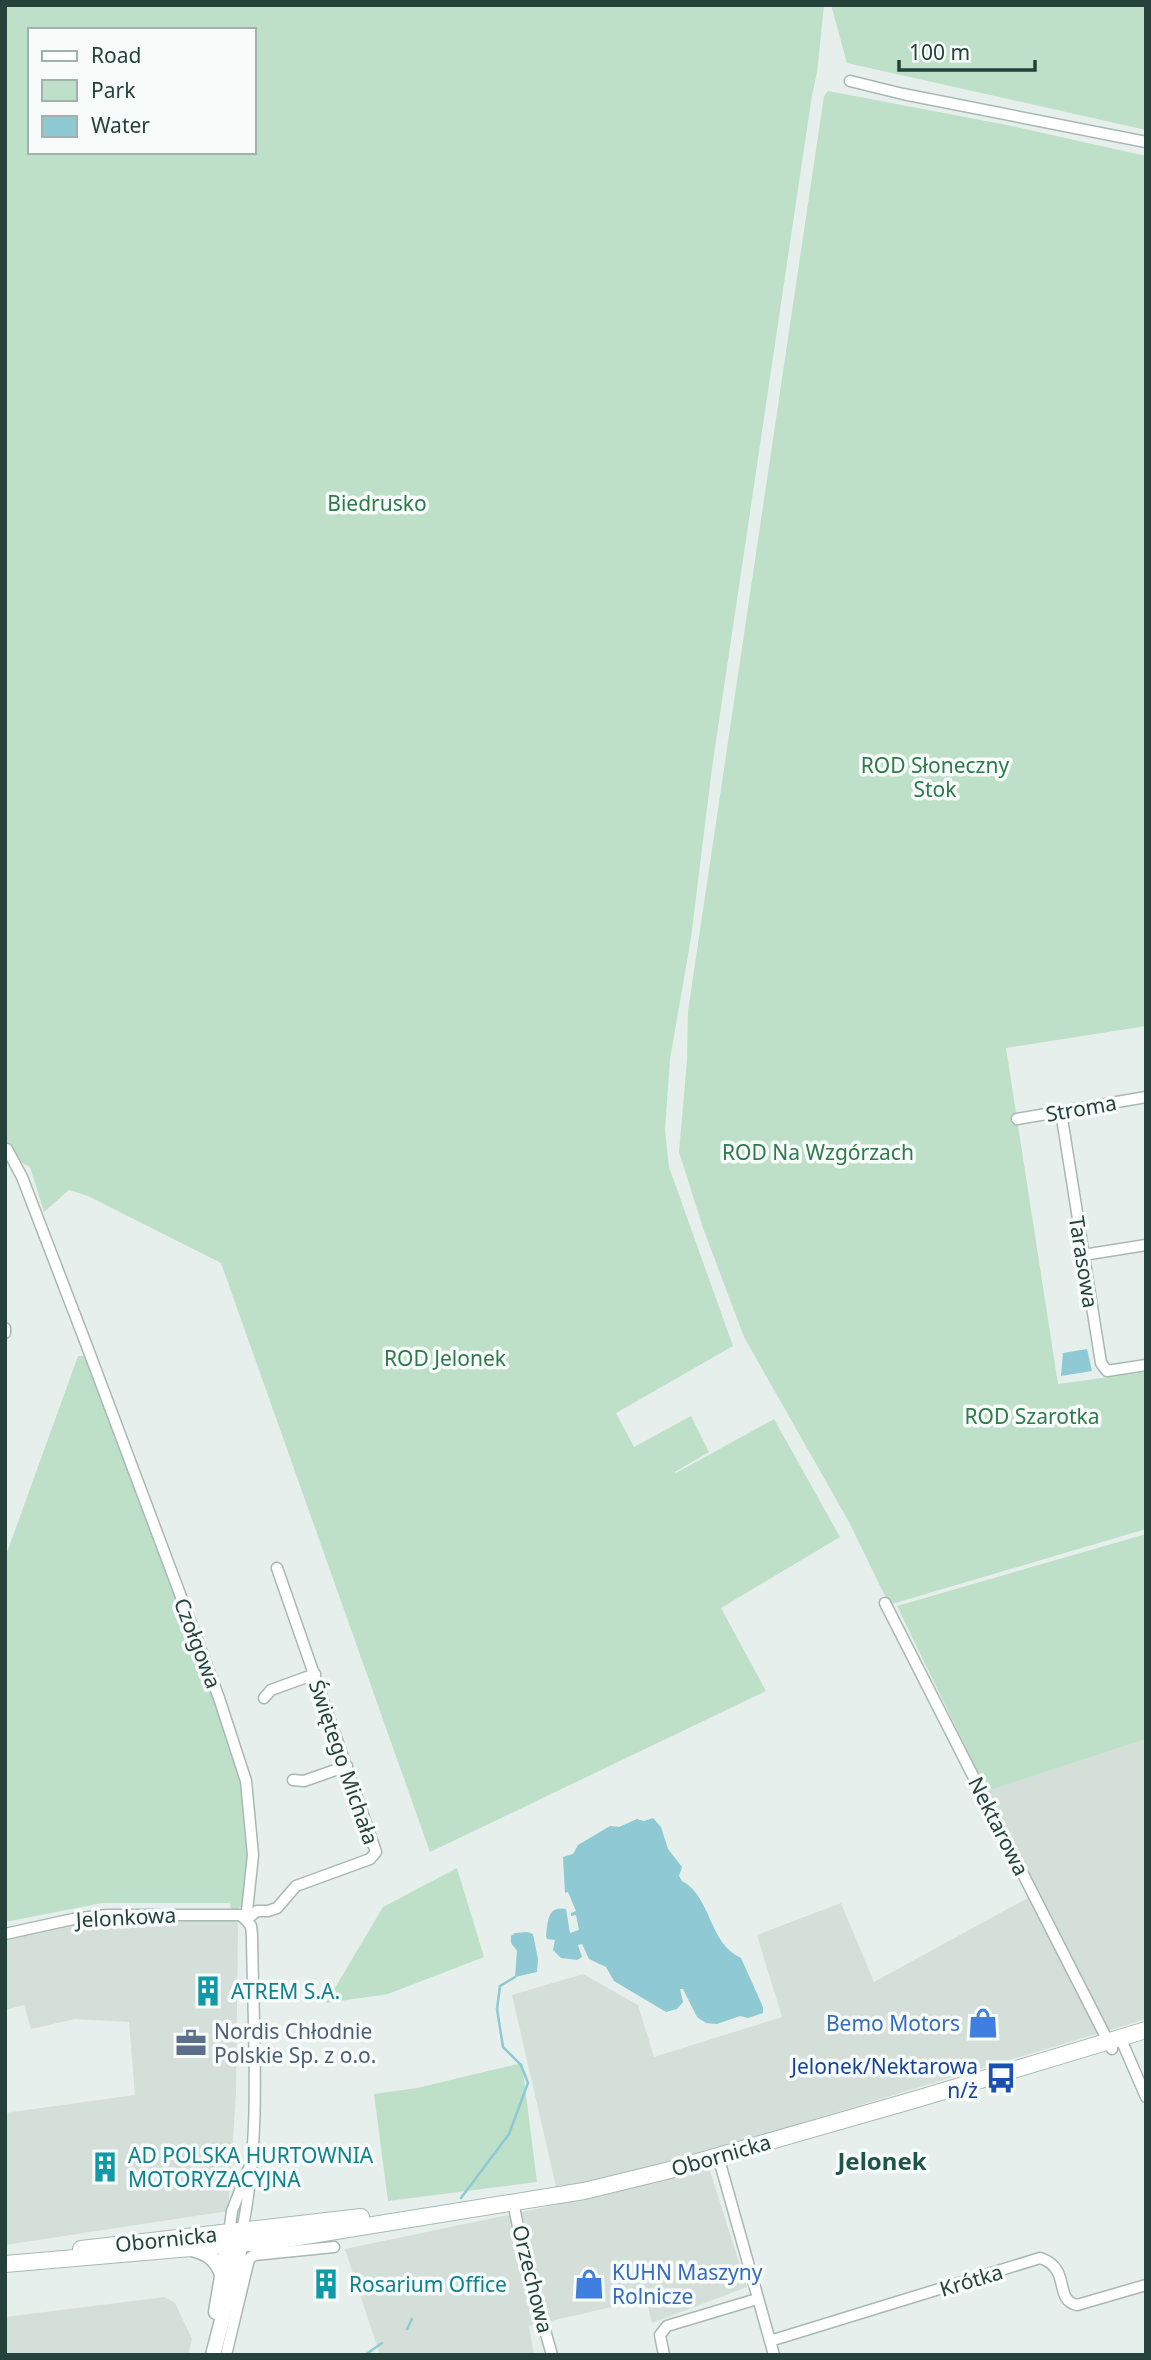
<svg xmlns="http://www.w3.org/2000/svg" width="1151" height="2360" font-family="'Noto Sans',sans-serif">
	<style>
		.built { fill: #d4dfda }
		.green { fill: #bfe0c8; fill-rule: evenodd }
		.water { fill: #8ec9d4 }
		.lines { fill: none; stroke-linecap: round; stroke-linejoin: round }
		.stream { stroke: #8ec9d4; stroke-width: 2.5 }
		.minor-casing { stroke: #a8b8b2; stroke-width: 13 }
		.tertiary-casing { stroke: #a8b8b2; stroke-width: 17 }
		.secondary-casing { stroke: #a4bbb3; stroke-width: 18 }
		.minor { stroke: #fff; stroke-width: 10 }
		.tertiary { stroke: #fff; stroke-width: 14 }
		.secondary { stroke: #fff; stroke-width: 16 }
		.labels { text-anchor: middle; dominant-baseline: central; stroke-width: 7; stroke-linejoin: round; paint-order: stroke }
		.park-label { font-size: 21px; fill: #2d7a4b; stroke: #f7fbf9 }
		.street-label { font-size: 21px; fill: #24423a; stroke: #f7fbf9 }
		.culture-label { font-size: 21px; fill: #0d838f; stroke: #f7fbf9; text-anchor: start }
		.shop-label { font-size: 21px; fill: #366cbe; stroke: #f7fbf9; text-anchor: end }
		.service-label { font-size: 21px; fill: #4e5e75; stroke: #f7fbf9; text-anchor: start }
		.transit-label { font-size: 21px; fill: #164399; stroke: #f7fbf9; text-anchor: end }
		.quarter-label { font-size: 24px; font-weight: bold; fill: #1f5548; stroke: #f7fbf9 }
	</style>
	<rect width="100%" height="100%" fill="#e6efeb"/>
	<!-- built -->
	<path class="built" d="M1146 1739V2019L704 2152 747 2287 652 2323 646 2299 529 2326 534 2355H380L345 2249 560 2204 512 1995 583 1974 638 2005 654 2057 782 2017 757 1935 841 1903 874 1982 1037 1893 986 1791Z
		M95 1920 238 1921 236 2094 228 2211 5 2245V2113L135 2095 129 2022 75 2019 31 2029 24 2005 5 2010V1938Z
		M165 2297 175 2303 192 2339 188 2355H5V2317Z"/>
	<!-- green -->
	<path class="green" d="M5 5H824L817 73 812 95 712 768 691 938 670 1059 665 1130 669 1167 733 1346 616 1413 634 1447 691 1416 709 1452 675 1472 676 1473 774 1419 840 1537 721 1608 766 1691 430 1852 221 1263 88 1196 69 1190 44 1212 30 1167 5 1154ZM30 30H254V152H30Z
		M831 5H1146V130L847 63Z
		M828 91 1002 124 1146 156V1026L1006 1048 1058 1384 1146 1372V1529L892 1604 884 1594 849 1522 744 1337 703 1228 679 1152 687 1060 688 1011 824 96Z
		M78 1356H86L189 1630 190 1649 197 1656 215 1699 242 1782 249 1829 248 1890 243 1904 238 1909 231 1910 230 1903H102L5 1922V1558Z
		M1146 1534V1739L987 1791 897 1606Z
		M457 1868 484 1957 388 1994 326 2003 383 1907Z
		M522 2063 537 2182 388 2201 374 2094 417 2088Z"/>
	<!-- water -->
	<path class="water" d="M1087 1349 1092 1371 1061 1376 1063 1353Z
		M653 1818 661 1827 668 1849 682 1867 679 1876 682 1881C712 1897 708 1943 741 1958L763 2007V2013L748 2018 740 2016 717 2024 706 2023 697 2017 683 1989H680L683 2002 677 2009 666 2012 614 1981 606 1967 589 1959 582 1944 578 1945 582 1957 577 1960 561 1958 553 1950 555 1940 547 1939 546 1936C548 1922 547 1905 566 1909L570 1933 579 1930 576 1915 571 1916V1913L576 1911 568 1892 565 1893 563 1857 573 1854 578 1845 610 1826 619 1827 637 1819 644 1821Z
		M527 1932 533 1934 538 1959 537 1972 515 1977 517 1951 511 1943V1936L515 1933Z"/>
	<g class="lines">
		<!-- stream -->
		<path class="stream" d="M461 2198 509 2134 528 2083 521 2065 503 2047 497 2009 500 1986 515 1977
			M407 2329 412 2319
			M365 2355 382 2343"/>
		<!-- minor casing -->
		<g class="minor-casing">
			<path id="minor" d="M850 81 903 94 1146 142
				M1061 1112 1101 1363 1107 1371 1146 1365
				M1017 1119 1146 1097
				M7 1149 22 1177 85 1341 219 1698 246 1781 253 1855 246 1920 251 1926 252 1935C253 2033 262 2135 242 2231
				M1083 1255 1146 1245
				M5 1328V1333
				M885 1603 1112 2049
				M264 1698 271 1690 315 1674
				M293 1780 304 1781 347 1766
				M246 1920 257 1911H268L277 1908 296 1886 370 1859 376 1852 277 1568
				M5 1934 73 1919 107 1915H240L246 1920
				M1120 2037 1146 2097
				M718 2156 774 2355
				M513 2202 525 2260 552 2355
				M229 2233 232 2211 249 2168
				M770 2341 1040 2258C1072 2268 1053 2300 1077 2305L1146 2285
				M226 2355 249 2259 254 2255 334 2247
				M664 2355 660 2335 667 2326 757 2299"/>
		</g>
		<!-- tertiary casing -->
		<g class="tertiary-casing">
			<path id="tertiary" d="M192 2249C208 2253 216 2259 222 2274
				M216 2312 229 2235
				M213 2355 237 2263 242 2234"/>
		</g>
		<!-- secondary casing -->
		<g class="secondary-casing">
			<path id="secondary" d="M81 2249 361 2217
				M5 2264 274 2241 584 2191 666 2171 917 2099 1146 2030"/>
		</g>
		<!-- minor -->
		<use href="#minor" class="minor"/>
		<!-- tertiary -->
		<use href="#tertiary" class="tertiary"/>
		<!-- secondary -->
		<use href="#secondary" class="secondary"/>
	</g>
	<!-- icons -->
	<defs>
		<g id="building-bare" transform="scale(2.415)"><path d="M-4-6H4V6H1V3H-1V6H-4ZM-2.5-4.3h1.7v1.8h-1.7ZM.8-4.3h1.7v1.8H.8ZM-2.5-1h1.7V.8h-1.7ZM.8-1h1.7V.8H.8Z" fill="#0f9aa8" stroke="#f7fbf9" stroke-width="2.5" paint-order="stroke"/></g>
		<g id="shop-bare" transform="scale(2.415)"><path d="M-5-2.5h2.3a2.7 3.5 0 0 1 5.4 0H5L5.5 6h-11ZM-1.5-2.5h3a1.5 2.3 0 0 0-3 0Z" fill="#3f7fe0" stroke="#f7fbf9" stroke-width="2.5" paint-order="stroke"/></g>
		<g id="office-bare" transform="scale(2.415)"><path d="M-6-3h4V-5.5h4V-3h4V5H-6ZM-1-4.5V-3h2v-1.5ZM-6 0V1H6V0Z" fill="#5c6f8a" stroke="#f7fbf9" stroke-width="2.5" paint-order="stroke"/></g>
		<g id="bus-bare" transform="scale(2.415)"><path d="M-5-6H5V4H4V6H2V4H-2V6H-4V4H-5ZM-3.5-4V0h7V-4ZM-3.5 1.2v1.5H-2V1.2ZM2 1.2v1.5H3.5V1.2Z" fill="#1a4fb4" stroke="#f7fbf9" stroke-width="2.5" paint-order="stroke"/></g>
	</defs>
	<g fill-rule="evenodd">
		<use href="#building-bare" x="208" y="1991"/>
		<use href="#shop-bare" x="983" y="2023"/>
		<use href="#office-bare" x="191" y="2043"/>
		<use href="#bus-bare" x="1001" y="2078"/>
		<use href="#building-bare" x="105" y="2167"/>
		<use href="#building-bare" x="326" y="2284"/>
		<use href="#shop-bare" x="589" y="2284"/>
	</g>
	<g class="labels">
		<!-- park labels -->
		<g class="park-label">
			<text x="377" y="503">Biedrusko</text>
			<text x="935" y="765">ROD Słoneczny<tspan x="935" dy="24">Stok</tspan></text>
			<text x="818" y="1152">ROD Na Wzgórzach</text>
			<text x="445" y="1358">ROD Jelonek</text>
			<text x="1032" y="1416">ROD Szarotka</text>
		</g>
		<!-- street labels -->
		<g class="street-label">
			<text transform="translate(1081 1108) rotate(-10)">Stroma</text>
			<text transform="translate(1084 1262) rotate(81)">Tarasowa</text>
			<text transform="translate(198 1643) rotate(69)">Czołgowa</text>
			<text transform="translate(344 1762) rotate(71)">Świętego Michała</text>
			<text transform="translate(999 1826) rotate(63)">Nektarowa</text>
			<text transform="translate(126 1917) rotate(-3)">Jelonkowa</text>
			<text transform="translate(721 2155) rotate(-16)">Obornicka</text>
			<text transform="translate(166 2239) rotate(-6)">Obornicka</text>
			<text transform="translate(533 2279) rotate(76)">Orzechowa</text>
			<text transform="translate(971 2280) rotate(-17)">Krótka</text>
		</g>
		<!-- culture labels -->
		<g class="culture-label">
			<text x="231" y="1991">ATREM S.A.</text>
			<text x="128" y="2155">AD POLSKA HURTOWNIA<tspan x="128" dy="24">MOTORYZACYJNA</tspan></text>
			<text x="349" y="2284">Rosarium Office</text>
		</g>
		<!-- shop labels -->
		<g class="shop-label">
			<text x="960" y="2023">Bemo Motors</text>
			<text x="612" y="2272" text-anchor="start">KUHN Maszyny<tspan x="612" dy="24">Rolnicze</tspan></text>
		</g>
		<!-- service labels -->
		<g class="service-label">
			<text x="214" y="2031">Nordis Chłodnie<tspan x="214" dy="24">Polskie Sp. z o.o.</tspan></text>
		</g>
		<!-- transit labels -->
		<g class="transit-label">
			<text x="978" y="2066">Jelonek/Nektarowa<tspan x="978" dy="24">n/ż</tspan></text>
		</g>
		<!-- quarter labels -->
		<g class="quarter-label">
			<text x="882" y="2160">Jelonek</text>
		</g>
	</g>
	<!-- border -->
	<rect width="1151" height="2360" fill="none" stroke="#24423a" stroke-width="14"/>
	<!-- legend -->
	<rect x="28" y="28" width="228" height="126" fill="#f7fbf9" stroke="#a3b1ad" stroke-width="2"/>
	<rect x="42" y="51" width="35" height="10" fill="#ffffff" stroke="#a3b1ad" stroke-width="2"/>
	<text x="91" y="63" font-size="21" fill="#24423a">Road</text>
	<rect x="42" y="80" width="35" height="21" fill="#bfe0c8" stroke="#a3b1ad" stroke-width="2"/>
	<text x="91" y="98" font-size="21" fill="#24423a">Park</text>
	<rect x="42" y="116" width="35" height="21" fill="#8ec9d4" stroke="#a3b1ad" stroke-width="2"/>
	<text x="91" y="133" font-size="21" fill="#24423a">Water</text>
	<!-- scale -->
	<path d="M899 60v10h136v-10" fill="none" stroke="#24423a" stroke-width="3.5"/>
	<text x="909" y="60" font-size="21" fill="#24423a" stroke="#f7fbf9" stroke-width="5" paint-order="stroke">100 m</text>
</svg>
